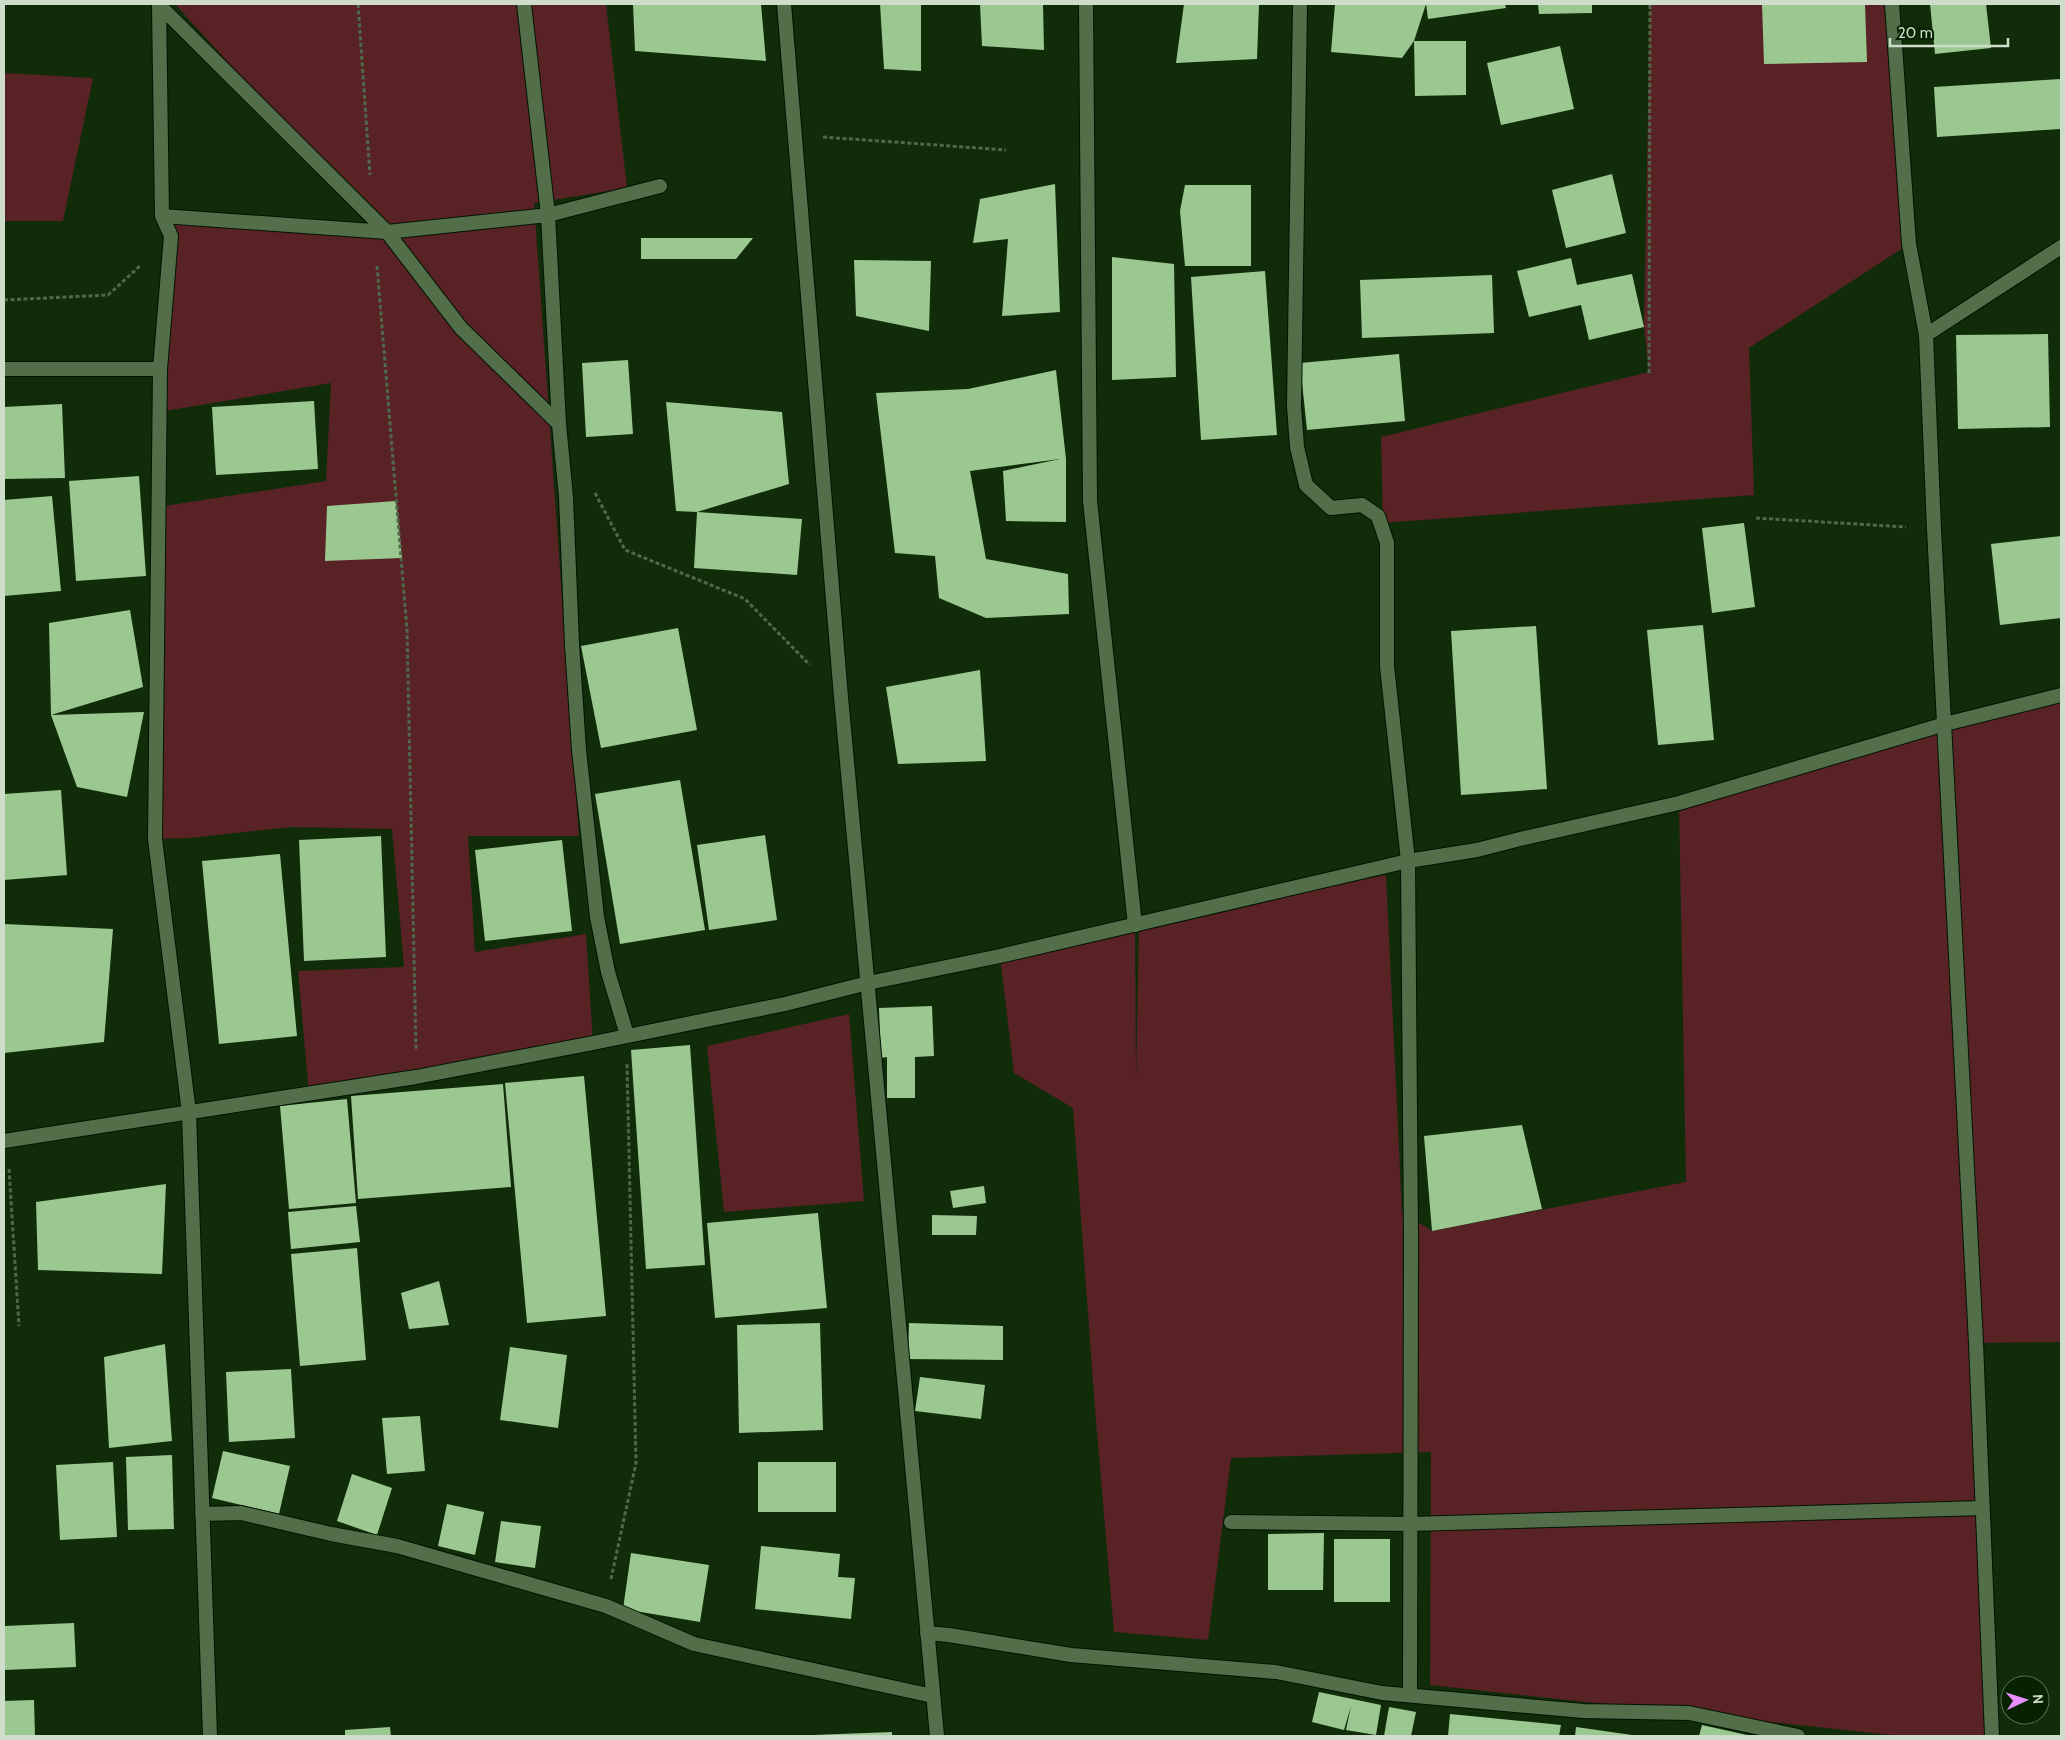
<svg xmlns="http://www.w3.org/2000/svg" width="2065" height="1740" font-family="Cabin,sans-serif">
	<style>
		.green { fill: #592225 }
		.building { fill: #9bc890 }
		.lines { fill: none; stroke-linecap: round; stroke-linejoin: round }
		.service-casing { stroke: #001400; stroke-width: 16 }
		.minor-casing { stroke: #001400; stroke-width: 16 }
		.tertiary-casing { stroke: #001400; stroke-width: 16 }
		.path { stroke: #51694b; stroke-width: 3; stroke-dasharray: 4 2.5; stroke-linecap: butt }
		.service { stroke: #526f4a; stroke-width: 14 }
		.minor { stroke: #526f4a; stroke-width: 14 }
		.tertiary { stroke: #526f4a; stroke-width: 14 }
	</style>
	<rect width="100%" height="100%" fill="#112c09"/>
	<!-- green -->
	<path class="green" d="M175 4H606L627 188 534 203 579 836H468L475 952 586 934 593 1043 309 1094 298 971 404 967 392 829 291 827 190 838 155 839 158 507 326 481 331 383 159 412 172 221 374 223Z
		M1650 4H1892L1909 244 1749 348 1754 495 1383 523 1381 437 1649 372 1644 327Z
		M4 73 93 78 63 221H4Z
		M2061 698V1342L1976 1343 1992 1736H1901L1430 1685 1431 1452 1231 1458 1208 1640 1114 1632 1095 1409 1073 1108 1014 1073 1000 956 1135 925 1136 1083 1139 926 1386 875 1402 1212 1432 1231 1686 1182 1679 803Z
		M849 1014 864 1201 724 1212 707 1046Z"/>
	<!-- building -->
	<path class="building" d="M633 4H761L766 61 635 51Z
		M880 4H921V71L884 69Z
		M980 4H1043L1044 50 982 46Z
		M1184 4H1259L1257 59 1176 63Z
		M1335 4H1426L1414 41 1402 58 1331 52Z
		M1426 4H1505L1506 8 1428 19Z
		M1538 4H1592V13L1539 14Z
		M1762 4H1865L1867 62 1764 64Z
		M1930 4H1986L1991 48 1935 54Z
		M1414 41H1466V95L1415 96Z
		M1560 46 1574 109 1501 125 1487 63Z
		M2061 79V129L1937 137 1934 87Z
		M1612 174 1626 233 1566 248 1552 190Z
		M1055 184 1060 312 1002 316 1008 239 973 243 980 199Z
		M1185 185H1251V266H1185L1180 211Z
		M641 238H753L736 259H641Z
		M1112 257 1174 264 1176 377 1112 380Z
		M1571 258 1577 285 1632 274 1644 327 1589 340 1581 305 1529 317 1517 271Z
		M854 260 931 261 929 331 856 316Z
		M1265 271 1277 435 1201 440 1191 277Z
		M1492 275 1494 333 1362 338 1360 280Z
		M2048 334 2050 427 1958 429 1956 335Z
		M1399 354 1405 421 1307 430 1300 363Z
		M628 360 633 434 586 437 582 363Z
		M1056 370 1066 459V522L1006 521 1003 471 1060 459 970 471 986 559 1068 574 1069 614 986 618 939 598 935 556 895 553 876 393 968 389Z
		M314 401 318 469 216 475 212 407Z
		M666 402 782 412 789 484 697 512 676 511Z
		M62 404 65 478 4 479V407Z
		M139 476 146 576 76 581 69 481Z
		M52 496 61 591 4 596V500Z
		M396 501 402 558 325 561 327 506Z
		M697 512 802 519 797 575 694 568Z
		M1744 523 1755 607 1712 613 1702 528Z
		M2061 536V618L2000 625 1991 544Z
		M130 610 143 687 51 715 49 623Z
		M1703 625 1714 740 1658 745 1647 630Z
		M1536 626 1547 789 1461 795 1451 631Z
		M678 628 697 730 601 748 581 646Z
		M980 670 986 761 898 764 886 687Z
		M144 712 127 797 77 787 51 715Z
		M680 780 705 930 620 944 595 794Z
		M61 790 67 875 4 880V794Z
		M765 835 777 920 709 930 697 845Z
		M381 836 386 957 304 961 299 840Z
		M562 840 572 931 485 941 475 850Z
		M280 854 297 1036 219 1044 202 861Z
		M4 924 113 929 104 1042 4 1053Z
		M932 1006 934 1056 915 1057V1098H887V1057L881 1058 879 1008Z
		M690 1045 705 1265 646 1269 631 1050Z
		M584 1076 606 1316 527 1323 505 1083Z
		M503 1084 511 1187 358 1199 351 1096Z
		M347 1099 356 1203 289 1209 280 1106Z
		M1522 1125 1542 1209 1432 1231 1424 1136Z
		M166 1184 162 1274 38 1270 36 1202Z
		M984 1186 986 1203 953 1208 950 1191Z
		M356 1206 360 1242 291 1249 288 1212Z
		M818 1213 827 1308 715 1318 707 1223Z
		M932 1215 977 1216 976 1235H932Z
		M357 1248 366 1360 300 1366 291 1254Z
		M439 1281 449 1325 409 1329 401 1293Z
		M820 1323 823 1430 739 1433 737 1325Z
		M909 1323 1003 1326V1360L908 1359Z
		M165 1344 172 1441 109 1448 104 1357Z
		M510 1347 567 1355 558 1428 500 1420Z
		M291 1369 295 1438 229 1442 226 1372Z
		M920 1377 985 1385 981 1419 915 1411Z
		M420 1416 425 1471 387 1474 382 1418Z
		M223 1451 290 1466 279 1514 212 1498Z
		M172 1455 174 1529 128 1530 126 1457Z
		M113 1462 117 1537 60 1540 56 1465Z
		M758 1462H836V1512H758Z
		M352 1474 392 1488 377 1535 337 1521Z
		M447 1504 484 1512 475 1555 438 1546Z
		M501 1521 541 1526 535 1568 495 1562Z
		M1324 1533 1323 1590H1268V1534Z
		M1334 1539H1390V1602H1334Z
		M761 1546 840 1554 838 1577 855 1578 851 1619 755 1609Z
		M631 1553 709 1565 700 1622 623 1609Z
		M74 1623 76 1667 4 1670V1626Z
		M1319 1692 1381 1705 1376 1735 1346 1730 1351 1706 1344 1730 1312 1722Z
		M34 1700 35 1736H4V1701Z
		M1389 1707 1416 1712 1411 1736H1384Z
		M1450 1714 1561 1725 1559 1736H1448Z
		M1702 1725 1747 1735V1736H1699Z
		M390 1727 391 1736H345V1730Z
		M1576 1727 1632 1735V1736H1575Z
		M892 1732V1736H813V1735Z"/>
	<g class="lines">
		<!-- service casing -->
		<g class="service-casing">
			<path id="service" d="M1300 4 1294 406 1297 447 1306 485 1331 508 1362 505 1378 516 1387 543V666L1408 861
				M1926 335 2061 247"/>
		</g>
		<!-- minor casing -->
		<g class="minor-casing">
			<path id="minor" d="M159 4 162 216 171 236 160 369 155 839 189 1113 210 1736
				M524 4 548 215 559 424 566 497 572 644 579 750 597 917 608 972 627 1035
				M784 4 841 697 937 1736
				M1086 4 1090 501 1135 925
				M1892 4 1909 244 1926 335 1934 529 1976 1343 1992 1736
				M159 5 387 232 162 216
				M387 232 548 215 660 186
				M387 232 461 328 559 424
				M4 369H160
				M1408 861 1411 1239 1410 1695
				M202 1514 241 1513 331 1534 397 1546 606 1606 694 1644 933 1696
				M1231 1522 1410 1524 1983 1508
				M927 1633 949 1635 1071 1655 1276 1672 1382 1693 1583 1711 1689 1713 1798 1736"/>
		</g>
		<!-- tertiary casing -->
		<g class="tertiary-casing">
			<path id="tertiary" d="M4 1141 416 1077 593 1043 785 1004 868 983 1000 956 1408 861 1477 850 1520 839 1679 803 1945 724 2061 695"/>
		</g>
		<!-- path -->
		<path class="path" d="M358 4 370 175
			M823 137 1006 150
			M377 266 407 630 416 1049
			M4 300 108 295 141 265
			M1649 373 1650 4
			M595 493 625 550 745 599 810 665
			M1756 518 1906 527
			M9 1169 19 1326
			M611 1579 636 1463 627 1063"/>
		<!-- service -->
		<use href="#service" class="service"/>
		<!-- minor -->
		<use href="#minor" class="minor"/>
		<!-- tertiary -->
		<use href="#tertiary" class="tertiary"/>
	</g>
	<!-- border -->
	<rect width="2065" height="1740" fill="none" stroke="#cdddc9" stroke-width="10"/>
	<!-- north arrow -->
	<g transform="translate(2025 1700) rotate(86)"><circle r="24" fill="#072201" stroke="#566d51"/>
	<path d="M0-4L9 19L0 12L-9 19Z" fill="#e88eff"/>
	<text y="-8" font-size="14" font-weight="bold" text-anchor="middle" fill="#cdddc9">N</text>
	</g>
	<!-- scale -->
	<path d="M1890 38v8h118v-8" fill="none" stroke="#cdddc9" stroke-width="2.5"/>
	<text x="1898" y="38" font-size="15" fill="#cdddc9" stroke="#072201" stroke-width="4" paint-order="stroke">20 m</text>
</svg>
